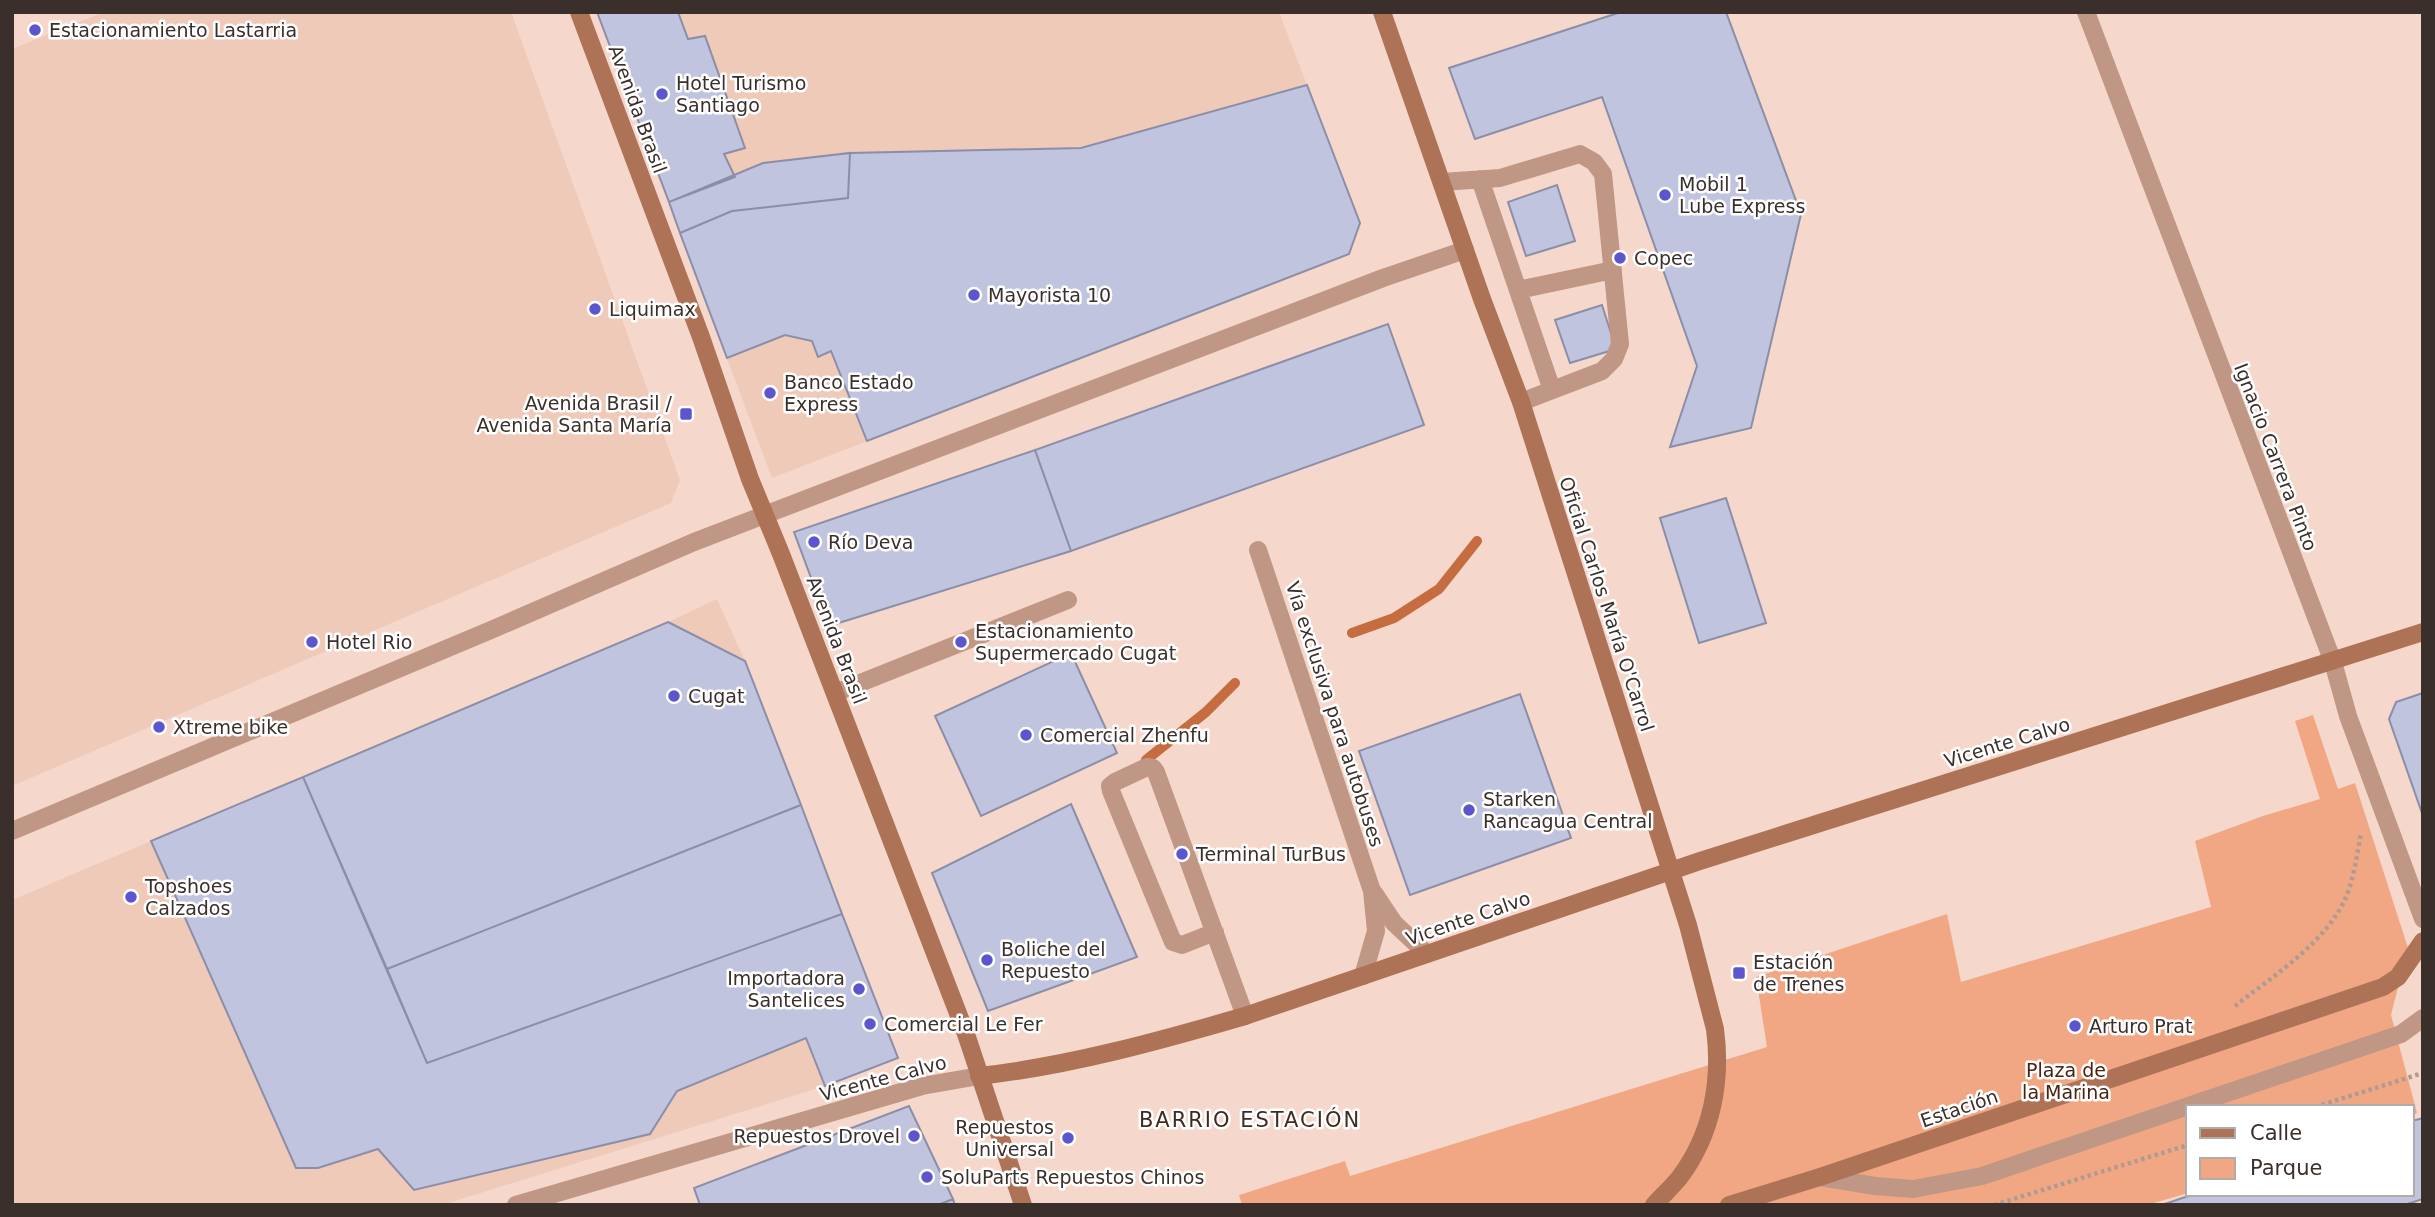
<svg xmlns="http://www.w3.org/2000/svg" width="2435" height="1217" font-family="'DejaVu Sans',sans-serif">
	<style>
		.built { fill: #efcab9 }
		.green { fill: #f2a784 }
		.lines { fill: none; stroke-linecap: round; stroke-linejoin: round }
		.stream { stroke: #c56c41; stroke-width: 10 }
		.building { fill: #c1c4df; stroke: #8c8ea7; stroke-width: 2 }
		.path { stroke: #b19a90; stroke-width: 4.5; stroke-dasharray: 3.5 3.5; stroke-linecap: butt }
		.service { stroke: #c09784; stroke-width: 18 }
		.minor { stroke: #c09784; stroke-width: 18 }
		.tertiary { stroke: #c09784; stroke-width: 18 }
		.secondary { stroke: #ae7257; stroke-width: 18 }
		.poi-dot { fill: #5d55cd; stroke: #fff; stroke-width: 2.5 }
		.labels { text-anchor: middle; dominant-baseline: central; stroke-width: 5; stroke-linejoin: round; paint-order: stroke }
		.poi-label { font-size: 19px; fill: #3a2f2a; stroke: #fff; text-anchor: start }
		.street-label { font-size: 19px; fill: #3a2f2a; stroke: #fff }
		.park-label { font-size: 19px; fill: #482311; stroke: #fff }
		.neighbourhood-label { font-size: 21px; letter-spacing: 2px; fill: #412b21; stroke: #fff }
	</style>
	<rect width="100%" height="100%" fill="#f5d8cb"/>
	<!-- built -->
	<path class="built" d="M104 12H511L680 480 671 503 12 786V49Z
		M597 12H1279L1360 223 1349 254 772 478Z
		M717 599 745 661 898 1058 825 1086 442 1205H12V900L668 622Z"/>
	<!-- green -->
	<path class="green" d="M2313 715 2338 789 2355 783 2408 948 2391 1015 2417 1113 2412 1115V1107H2188V1193L2147 1205H1242L1239 1195 1345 1161 1350 1176 1767 1047 1756 977 1947 914 1961 982 2211 907 2195 841 2263 816 2320 799 2295 721Z"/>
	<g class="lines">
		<!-- stream -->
		<path class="stream" d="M1352 633 1394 618 1439 589 1477 541
			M1146 760 1206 712 1235 683"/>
	</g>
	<!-- building -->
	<path class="building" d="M597 12H678L688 39 705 36 745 148 724 154 735 177 669 202Z
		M1621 12H1726L1801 214 1751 428 1670 447 1697 366 1602 97 1475 139 1449 68Z
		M1307 85 1360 223 1349 254 867 441 831 351 818 357 812 341 785 335 727 358 680 233 732 211 848 198 850 153 1081 148Z
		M850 153 848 198 732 211 680 233 669 202 763 163Z
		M1557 185 1575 241 1526 256 1508 202Z
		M1602 305 1616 349 1570 363 1555 320Z
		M1388 324 1424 425 1071 551 1035 450Z
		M1035 450 1071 551 829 626 794 532Z
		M1726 498 1766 623 1699 643 1660 518Z
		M668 622 745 661 801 805 387 969 303 777Z
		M1071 653 1117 753 981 816 935 716Z
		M2423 693V816L2389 719 2396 702Z
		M1520 694 1571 838 1410 895 1359 751Z
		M303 777 427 1063 842 914 898 1058 825 1086 806 1038 677 1091 650 1134 414 1190 378 1149 318 1168H296L151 841Z
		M1071 804 1137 957 988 1011 932 873Z
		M801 805 842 914 427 1063 387 969Z
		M909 1106 953 1199 938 1205H700L694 1188Z
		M2423 1118V1199L2404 1205H2162L2194 1194H2412V1121Z
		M953 1199 955 1205H938Z"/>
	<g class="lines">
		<!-- path -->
		<path class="path" d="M2235 1006C2273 976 2327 942 2346 897 2354 878 2357 854 2361 834
			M2315 1107 2423 1073
			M1994 1205 2188 1145"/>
		<!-- service -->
		<path class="service" d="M1480 179 1552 390
			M1442 182 1500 178 1580 154 1594 162 1603 174 1620 344 1614 359 1602 371 1521 402
			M1518 290 1613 270
			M1258 550 1372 891 1376 931 1363 976
			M835 693 1068 600
			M1374 893 1394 923 1427 954
			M1215 932 1182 945 1173 942 1111 791 1110 786 1115 782 1147 767 1153 768 1156 772 1245 1016
			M1820 1177 1875 1186 1913 1189 1982 1176 2401 1034 2423 1018"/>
		<!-- minor -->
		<path class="minor" d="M2086 12 2333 662 2348 716 2423 919
			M12 831 491 630 694 542 1383 278 1465 250"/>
		<!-- tertiary -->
		<path class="tertiary" d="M516 1205 922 1086 979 1076"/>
		<!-- secondary -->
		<path class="secondary" d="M579 12 701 337 750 479 781 554 966 1034 1023 1205
			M1382 12 1482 299 1521 402 1688 925 1715 1029C1722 1081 1712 1134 1680 1177 1672 1187 1662 1196 1654 1205
			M979 1076C1069 1066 1159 1041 1245 1016L1700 861 2423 632
			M1729 1205 1820 1177 2383 987 2398 977 2423 941"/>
	</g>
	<!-- markers -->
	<g class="poi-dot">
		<circle cx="35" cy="30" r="7"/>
		<circle cx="662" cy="94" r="7"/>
		<circle cx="1665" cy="195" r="7"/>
		<circle cx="1620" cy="258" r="7"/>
		<circle cx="974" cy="295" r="7"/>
		<circle cx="595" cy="309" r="7"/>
		<circle cx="770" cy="393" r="7"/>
		<rect x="679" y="407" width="14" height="14" rx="3.5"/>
		<circle cx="814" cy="542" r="7"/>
		<circle cx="312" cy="642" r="7"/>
		<circle cx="961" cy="642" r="7"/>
		<circle cx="674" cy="696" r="7"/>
		<circle cx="159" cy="727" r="7"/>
		<circle cx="1026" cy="735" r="7"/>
		<circle cx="1469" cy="810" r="7"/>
		<circle cx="1182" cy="854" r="7"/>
		<circle cx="131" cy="897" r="7"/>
		<circle cx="987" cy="960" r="7"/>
		<rect x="1732" y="966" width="14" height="14" rx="3.5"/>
		<circle cx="859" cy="989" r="7"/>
		<circle cx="870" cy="1024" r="7"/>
		<circle cx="2075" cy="1026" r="7"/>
		<circle cx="914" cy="1136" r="7"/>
		<circle cx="1068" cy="1138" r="7"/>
		<circle cx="927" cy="1177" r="7"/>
	</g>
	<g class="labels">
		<!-- poi labels -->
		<g class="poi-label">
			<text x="49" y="30">Estacionamiento Lastarria</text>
			<text x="676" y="83">Hotel Turismo<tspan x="676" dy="22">Santiago</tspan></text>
			<text x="1679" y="184">Mobil 1<tspan x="1679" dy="22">Lube Express</tspan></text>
			<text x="1634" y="258">Copec</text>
			<text x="988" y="295">Mayorista 10</text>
			<text x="609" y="309">Liquimax</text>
			<text x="784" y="382">Banco Estado<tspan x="784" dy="22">Express</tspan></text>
			<text x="672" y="403" text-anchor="end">Avenida Brasil /<tspan x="672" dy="22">Avenida Santa María</tspan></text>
			<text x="828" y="542">Río Deva</text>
			<text x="975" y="631">Estacionamiento<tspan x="975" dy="22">Supermercado Cugat</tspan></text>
			<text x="326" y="642">Hotel Rio</text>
			<text x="688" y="696">Cugat</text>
			<text x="173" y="727">Xtreme bike</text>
			<text x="1040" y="735">Comercial Zhenfu</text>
			<text x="1483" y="799">Starken<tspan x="1483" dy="22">Rancagua Central</tspan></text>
			<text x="1196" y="854">Terminal TurBus</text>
			<text x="145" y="886">Topshoes<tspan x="145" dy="22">Calzados</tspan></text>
			<text x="1001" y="949">Boliche del<tspan x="1001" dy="22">Repuesto</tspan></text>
			<text x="1753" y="962">Estación<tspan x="1753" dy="22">de Trenes</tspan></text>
			<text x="845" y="978" text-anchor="end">Importadora<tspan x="845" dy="22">Santelices</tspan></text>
			<text x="884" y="1024">Comercial Le Fer</text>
			<text x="2089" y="1026">Arturo Prat</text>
			<text x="1054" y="1127" text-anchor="end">Repuestos<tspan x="1054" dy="22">Universal</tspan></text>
			<text x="900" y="1136" text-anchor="end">Repuestos Drovel</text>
			<text x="941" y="1177">SoluParts Repuestos Chinos</text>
		</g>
		<!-- street labels -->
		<g class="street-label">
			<text transform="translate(638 109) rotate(70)">Avenida Brasil</text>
			<text transform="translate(2276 457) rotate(69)">Ignacio Carrera Pinto</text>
			<text transform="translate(1607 604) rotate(72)">Oficial Carlos María O'Carrol</text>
			<text transform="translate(837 640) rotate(69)">Avenida Brasil</text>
			<text transform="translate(1335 714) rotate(72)">Vía exclusiva para autobuses</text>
			<text transform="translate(2007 742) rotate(-17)">Vicente Calvo</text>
			<text transform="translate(1468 918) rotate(-19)">Vicente Calvo</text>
			<text transform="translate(883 1078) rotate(-15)">Vicente Calvo</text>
			<text transform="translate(1959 1108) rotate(-19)">Estación</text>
		</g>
		<!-- park labels -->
		<g class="park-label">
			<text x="2066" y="1070">Plaza de<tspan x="2066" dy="22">la Marina</tspan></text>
		</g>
		<!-- neighbourhood labels -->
		<g class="neighbourhood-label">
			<text x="1250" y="1120">BARRIO ESTACIÓN</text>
		</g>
	</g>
	<!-- border -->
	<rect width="2435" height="1217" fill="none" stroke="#3a2f2a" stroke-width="28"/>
	<!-- legend -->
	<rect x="2186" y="1105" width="228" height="91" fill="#ffffff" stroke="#b0acaa" stroke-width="2"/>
	<rect x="2200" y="1128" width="35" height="10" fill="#ae7257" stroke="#b0acaa" stroke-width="2"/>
	<text x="2250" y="1140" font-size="21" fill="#3a2f2a">Calle</text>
	<rect x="2200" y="1158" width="35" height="21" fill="#f2a784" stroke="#b0acaa" stroke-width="2"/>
	<text x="2250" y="1175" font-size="21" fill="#3a2f2a">Parque</text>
</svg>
